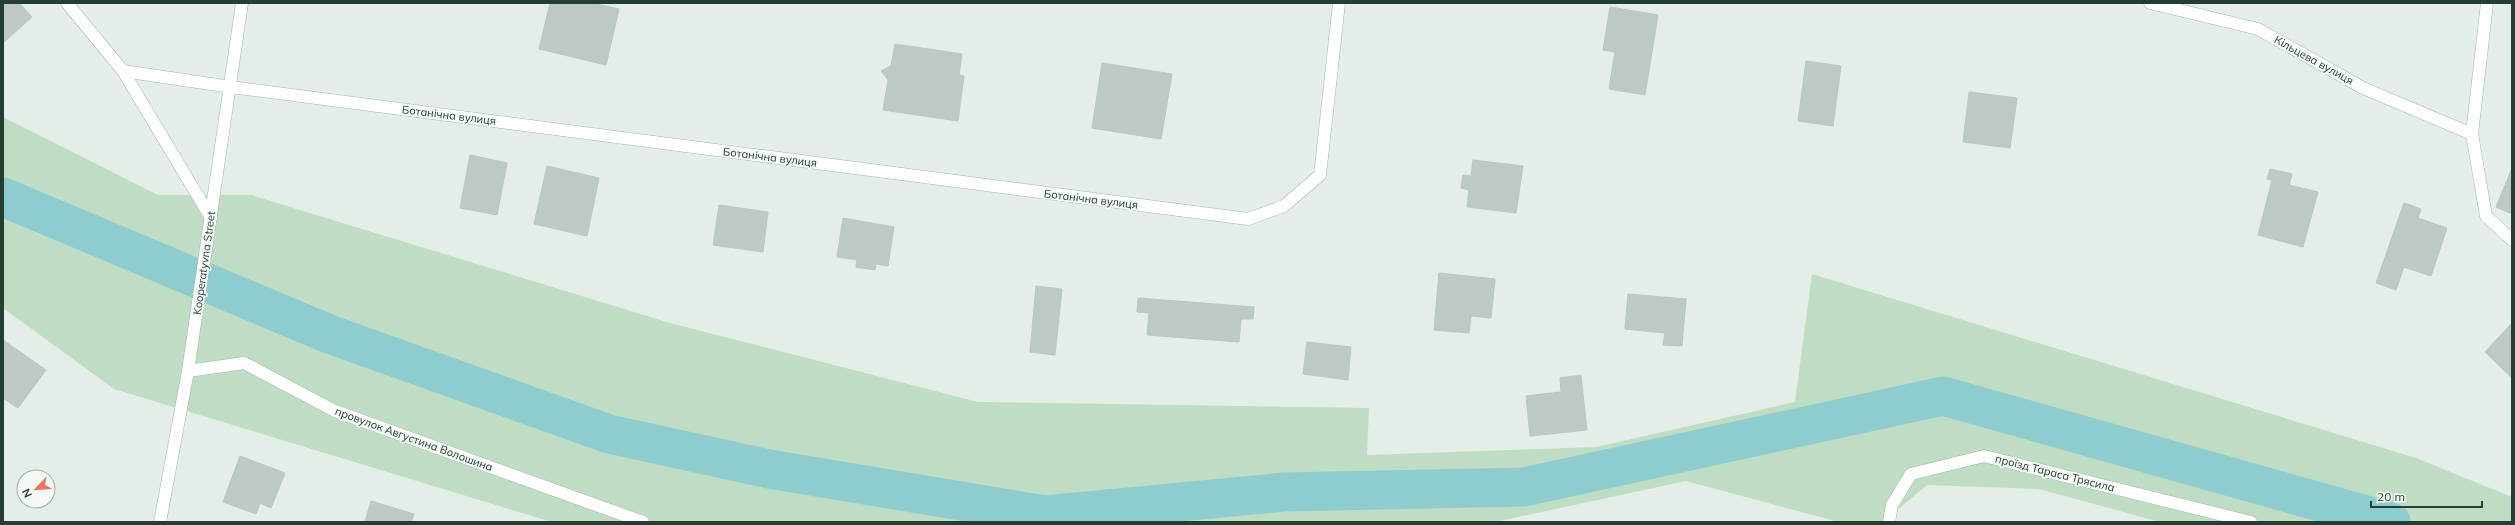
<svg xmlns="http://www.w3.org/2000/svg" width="2515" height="525" font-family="Mulish,sans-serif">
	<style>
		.green { fill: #beddc3 }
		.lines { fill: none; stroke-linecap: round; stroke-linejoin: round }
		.canal { stroke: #8fcccf; stroke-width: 39 }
		.building { fill: #bccac3; stroke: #b7c6be }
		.minor-casing { stroke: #a7b5ae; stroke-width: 13 }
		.minor { stroke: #fff; stroke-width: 12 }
		.labels { text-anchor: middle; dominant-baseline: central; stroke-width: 3.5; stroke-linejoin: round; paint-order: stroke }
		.street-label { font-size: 11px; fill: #243e34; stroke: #f4f9f6 }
	</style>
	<rect width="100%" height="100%" fill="#e4ede8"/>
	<!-- green -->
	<path class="green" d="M3 117 158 195H251L670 323 978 402 1369 408 1367 455 1596 447 1795 402 1812 274 2416 458 2512 497V522H2160L2039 489 1927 485 1883 522H1839L1686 481 1495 522H552L114 389 3 308Z"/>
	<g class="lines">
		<!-- canal -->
		<path class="canal" d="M3 197 329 334 609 434 769 469 1045 515 1285 492 1524 487 1943 396 2391 522"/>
	</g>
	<!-- building -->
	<path class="building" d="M3 3H19L32 17 3 43Z
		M550 3H592L619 9 606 65 539 49Z
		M1610 7 1658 15 1645 95 1609 89 1615 52 1603 50Z
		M895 44 962 54 959 75 964 76 958 121 883 110 888 80 881 71 891 66Z
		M1806 61 1841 66 1833 126 1798 121Z
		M1102 63 1172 74 1161 139 1092 128Z
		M1969 92 2017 98 2010 148 1963 142Z
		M470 155 507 163 497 215 460 208Z
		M1473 160 1523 166 1516 213 1467 207 1469 190 1461 188 1463 175 1471 176Z
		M547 166 599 178 587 236 534 224Z
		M2512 168V214L2496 207Z
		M2270 169 2292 174 2289 185 2318 192 2303 247 2258 235 2272 180 2267 179Z
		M2404 203 2421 209 2418 218 2447 228 2431 276 2404 267 2396 290 2376 283Z
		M719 205 768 212 763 252 713 245Z
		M843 218 894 227 888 266 876 264 875 270 856 267 857 260 837 257Z
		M1439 273 1495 279 1491 318 1471 316 1469 333 1434 330Z
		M1036 286 1062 289 1055 355 1030 352Z
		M1628 294 1686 299 1682 346 1663 345 1665 333 1625 329Z
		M1138 298 1254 307 1253 319H1241L1239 342 1147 335 1149 313 1137 312Z
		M2512 323V378L2485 352Z
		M3 340 46 370 18 408 3 398Z
		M1307 342 1351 347 1348 380 1303 374Z
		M1581 375 1587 430 1530 436 1526 396 1561 392 1560 378Z
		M240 456 285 473 271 508 260 503 256 514 223 502Z
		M371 501 414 514 411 522H365Z"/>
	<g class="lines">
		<!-- minor casing -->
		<g class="minor-casing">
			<path id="minor" d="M67 3 123 71 231 87 1248 219 1284 206 1320 175 1339 3
				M2150 3 2258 29 2363 88 2472 134
				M2487 3 2472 134 2486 216 2512 240
				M123 71 211 218
				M188 371 244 363 335 411 643 522
				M160 522 188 371 242 3
				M1889 522 1892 505 1911 474 1984 456 2251 522"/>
		</g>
		<!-- minor -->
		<use href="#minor" class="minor"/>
	</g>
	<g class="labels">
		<!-- street labels -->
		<g class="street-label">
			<text transform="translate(2314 60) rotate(29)">Кільцева вулиця</text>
			<text transform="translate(449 115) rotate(7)">Ботанічна вулиця</text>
			<text transform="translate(770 157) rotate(7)">Ботанічна вулиця</text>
			<text transform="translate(1091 199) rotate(7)">Ботанічна вулиця</text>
			<text transform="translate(204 263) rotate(-82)">Kooperatyvna Street</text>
			<text transform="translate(414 439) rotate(20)">провулок Августина Волошина</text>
			<text transform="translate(2055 473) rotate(14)">проїзд Тараса Трясила</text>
		</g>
	</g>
	<!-- border -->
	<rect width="2515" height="525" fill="none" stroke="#243e34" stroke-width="8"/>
	<!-- north arrow -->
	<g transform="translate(36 489) rotate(245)"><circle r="19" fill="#f4f9f6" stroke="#a1aea8"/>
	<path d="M0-3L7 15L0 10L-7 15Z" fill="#eb7664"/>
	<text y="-6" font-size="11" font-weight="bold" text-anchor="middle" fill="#243e34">N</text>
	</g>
	<!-- scale -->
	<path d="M2371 501v6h111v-6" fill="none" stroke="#243e34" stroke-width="2"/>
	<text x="2377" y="501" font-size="12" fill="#243e34" stroke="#f4f9f6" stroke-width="3" paint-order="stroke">20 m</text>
</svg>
